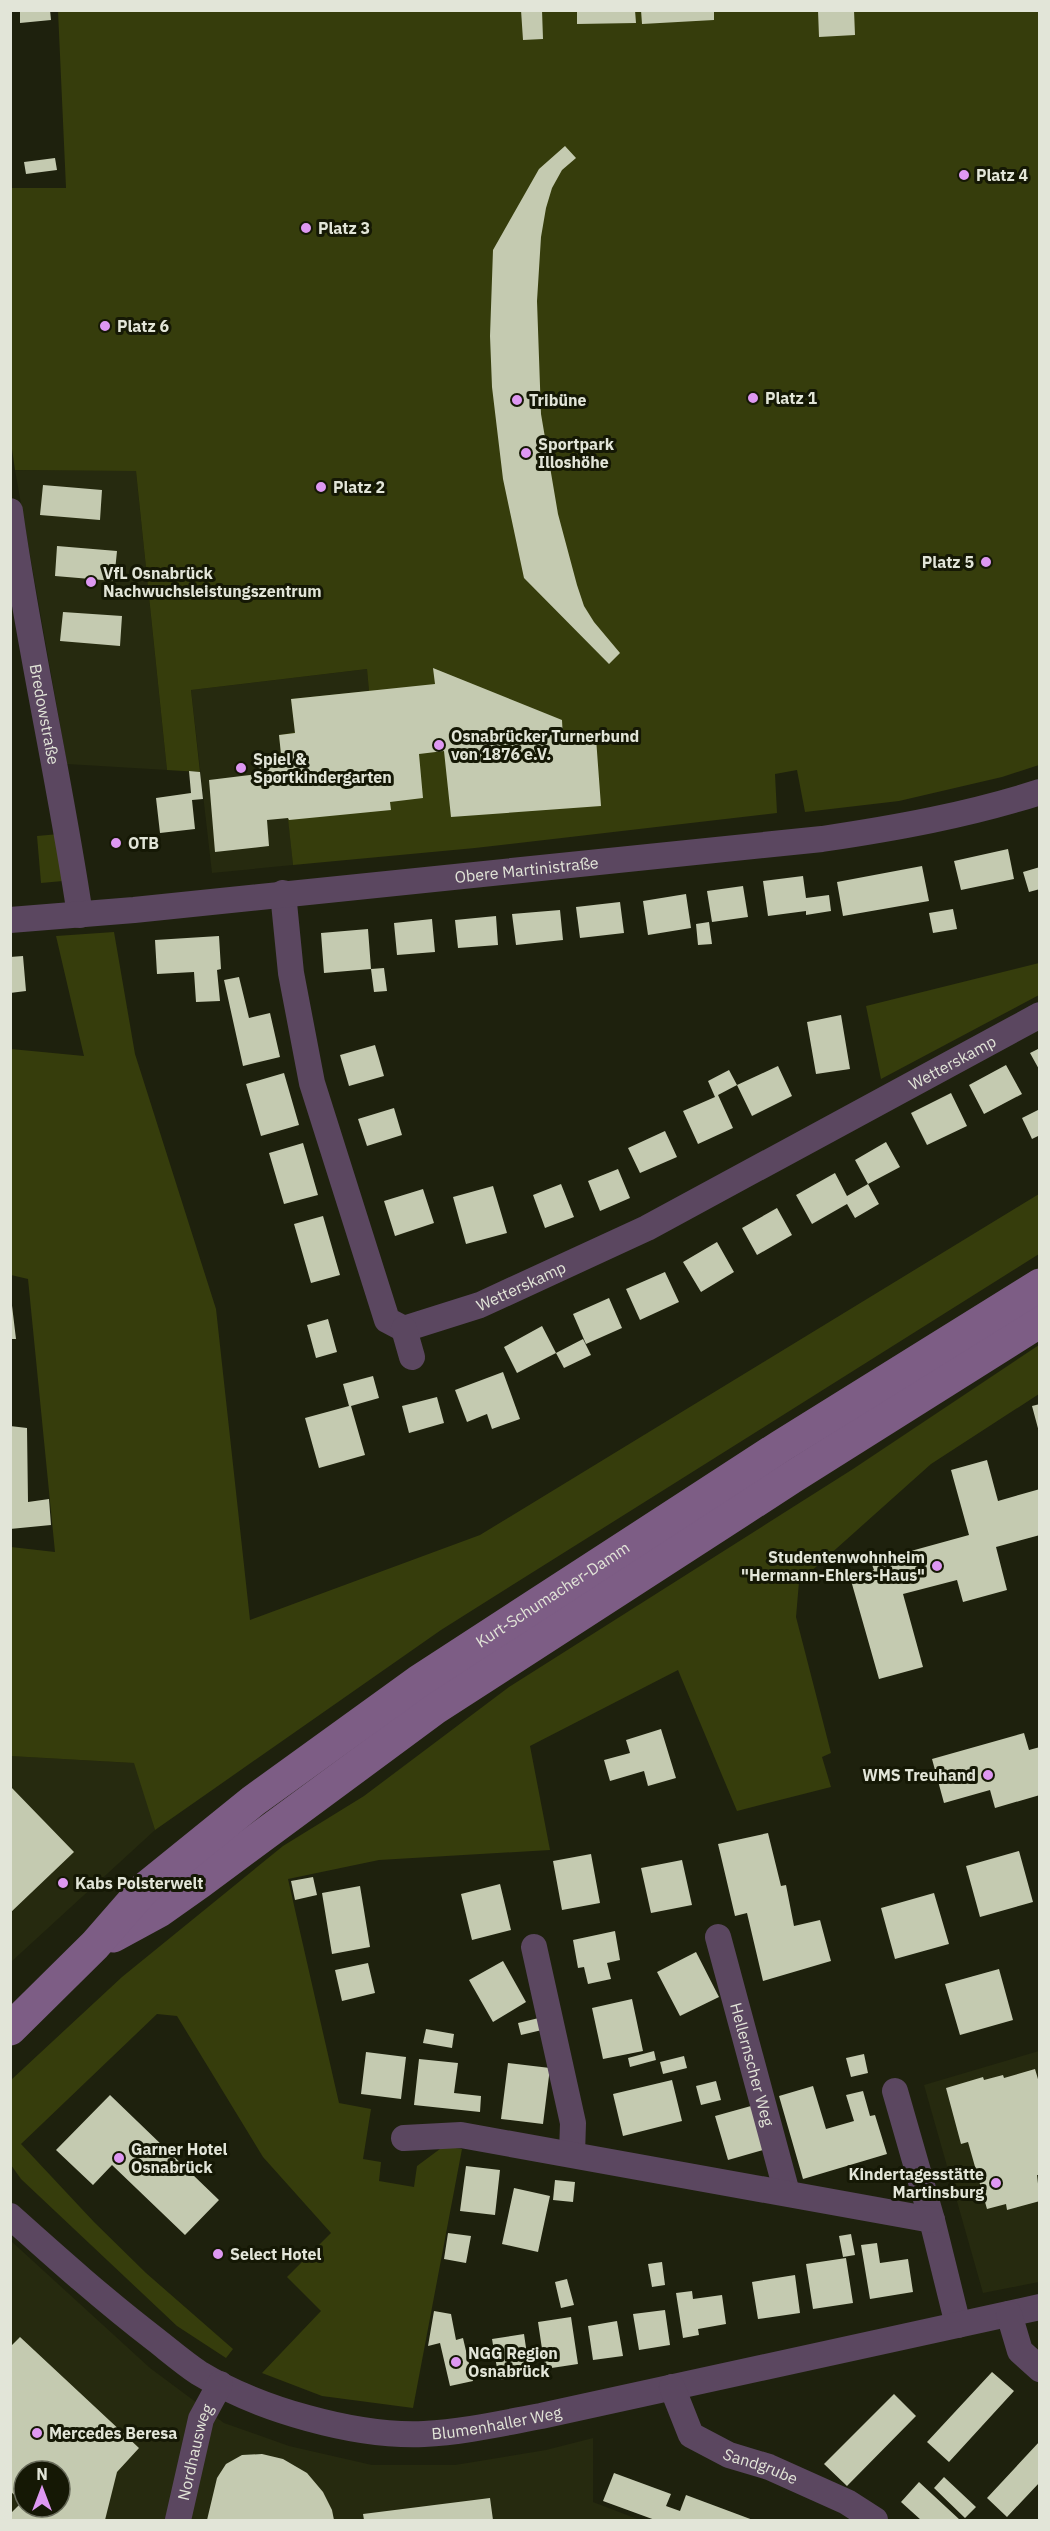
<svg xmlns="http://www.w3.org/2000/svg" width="1050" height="2531" font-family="'IBM Plex Sans',sans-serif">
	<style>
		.built { fill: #262a0f; fill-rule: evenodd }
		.green { fill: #363d0c }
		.building { fill: #c4cab0; fill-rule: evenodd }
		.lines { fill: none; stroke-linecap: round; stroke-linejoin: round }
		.street { stroke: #5b4760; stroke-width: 26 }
		.secondary { stroke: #7d5d85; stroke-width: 33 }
		.poi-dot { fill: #de98f2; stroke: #151805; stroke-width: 2 }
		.labels { text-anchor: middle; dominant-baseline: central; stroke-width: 6; stroke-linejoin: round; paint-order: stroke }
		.poi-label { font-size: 16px; font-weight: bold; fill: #e2e5d8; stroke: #151805; text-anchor: start }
		.street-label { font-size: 16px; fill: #e2e5d8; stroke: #151805 }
	</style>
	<rect width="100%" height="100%" fill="#1e210d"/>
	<!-- built -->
	<path class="built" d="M15 470 136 471 167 770 67 764Z
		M367 669 369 691 295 733 280 735 293 865 212 873 191 690Z
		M11 1756 135 1763 155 1830 11 1962Z
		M1039 2051V2282L983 2293 924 2085Z
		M10 2240 150 2368 224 2423 289 2446 372 2465H455L546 2450 593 2438V2502L640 2520H11ZM24 2471H60V2507H24Z"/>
	<!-- green -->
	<path class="green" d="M58 11H1039V765L1002 777 899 801 805 812 797 770 775 774 777 813 475 848 293 865 279 735 295 732 291 699 369 691 367 669 191 690 200 772 167 770 136 471 15 470 10 435V188H66Z
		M59 834 63 881 41 883 37 836Z
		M114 932 135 1054 216 1309 250 1620 480 1535 1039 1194V1254L441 1630 155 1830 134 1763 10 1756 11 1547 55 1552 28 1279 11 1275V1049L84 1056 56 936Z
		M1039 963V995L881 1079 866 1006Z
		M1039 1345V1394L931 1464 799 1582 796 1617 831 1753 822 1757 831 1787 737 1811 678 1670 530 1746 550 1850 379 1860 288 1879 339 2103 371 2109 363 2159 381 2162 379 2181 414 2187 417 2166 444 2146 462 2149 413 2408 322 2396 262 2373 321 2311 287 2277 331 2233 263 2157 177 2016 157 2014 21 2144 94 2222 146 2273 233 2349 226 2358 177 2326 21 2179 11 2165V2080L122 1977 283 1846 364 1796 509 1687 853 1469Z"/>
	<!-- building -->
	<path class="building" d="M20 10H50L51 20 20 23Z
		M521 10H542L543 39 523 40Z
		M577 10H635L636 23 577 24Z
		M641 10H714V20L642 24Z
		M818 10H854L855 35 819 37Z
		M565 146 576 158 562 170 552 188 546 208 541 237 537 301 541 414 558 514 577 585 584 606 594 622 620 653 609 664 524 578 503 479 492 387 490 336 493 250 539 169Z
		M55 158 57 170 26 174 24 162Z
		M43 485 102 490 100 520 40 515Z
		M57 546 117 551 114 581 55 576Z
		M63 612 122 616 120 646 60 641Z
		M433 668 562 720 563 739 596 738 601 806 451 817 444 751 419 754 423 798 390 802 391 810 289 820 288 818 267 820 269 846 215 852 209 780 259 774 258 766 282 764 279 735 295 733 291 699 435 684Z
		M189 771 200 772 203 799 192 800 195 829 160 833 156 798 191 793Z
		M1008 849 1014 879 961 890 954 861Z
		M922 866 929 901 843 916 837 882Z
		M1040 867V889L1029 892 1023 872Z
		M803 876 806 898 829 895 831 911 806 915V911L768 916 763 881Z
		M743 886 748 917 712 922 707 891Z
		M686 894 691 928 648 935 643 901Z
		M620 902 624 933 580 938 576 907Z
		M953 909 957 929 933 933 929 913Z
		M560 910 563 940 516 945 512 914Z
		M496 916 498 945 458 948 455 920Z
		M432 919 435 952 397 955 394 923Z
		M709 922 712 944 698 945 696 924Z
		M368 929 371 969 324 973 321 933Z
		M219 936 221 969 217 970 220 1001 196 1002 194 972 157 974 155 940Z
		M23 956 26 991 10 993V957Z
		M384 968 387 991 374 992 371 969Z
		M239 977 249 1018 270 1013 280 1057 243 1066 224 980Z
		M841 1015 850 1069 816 1074 807 1022Z
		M375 1045 384 1076 349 1086 340 1055Z
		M1040 1048V1071L1030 1053Z
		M1006 1065 1022 1094 984 1114 969 1085Z
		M778 1066 792 1096 752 1116 737 1085Z
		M729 1070 737 1085 718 1095 733 1128 698 1144 683 1111 715 1097 708 1081Z
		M284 1073 299 1125 261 1136 246 1084Z
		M951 1093 967 1126 927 1145 911 1113Z
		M394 1108 402 1135 367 1146 358 1119Z
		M1040 1109V1135L1032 1139 1022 1118Z
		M665 1131 677 1157 640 1173 628 1148Z
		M886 1142 900 1167 868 1184 855 1160Z
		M303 1143 318 1195 284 1204 269 1153Z
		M618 1169 630 1198 600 1211 588 1181Z
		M835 1173 847 1196 868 1184 879 1204 855 1218 847 1204 812 1224 796 1195Z
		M561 1184 574 1217 545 1228 533 1195Z
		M493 1186 507 1233 466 1244 453 1197Z
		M423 1189 434 1223 395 1236 384 1201Z
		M777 1208 792 1235 757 1255 742 1228Z
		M323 1216 340 1275 311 1283 294 1224Z
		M717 1242 734 1272 701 1292 683 1262Z
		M665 1272 679 1302 640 1320 626 1289Z
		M10 1289 16 1339H10Z
		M609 1298 622 1328 586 1344 573 1314Z
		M328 1319 337 1352 316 1358 307 1325Z
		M542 1326 556 1353 517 1373 504 1347Z
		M583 1339 591 1355 564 1368 556 1353Z
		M503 1372 520 1419 492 1429 487 1414 467 1422 455 1390Z
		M373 1376 379 1398 351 1406 365 1455 319 1468 305 1418 349 1406 343 1384Z
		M437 1397 444 1423 409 1433 402 1406Z
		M1040 1404V1432H1039L1032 1406Z
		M10 1426 27 1428 28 1502 49 1499 51 1525 10 1529Z
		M987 1460 998 1501 1040 1489V1535L996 1547 1007 1590 963 1602 957 1580 903 1594 923 1667 879 1679 850 1577 874 1570 871 1562 969 1535 951 1470Z
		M661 1729 676 1778 648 1786 644 1771 610 1781 604 1760 630 1753 626 1740Z
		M1024 1733 1029 1750 1040 1747V1795L995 1808 990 1790 944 1803 932 1759Z
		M10 1786 74 1852 10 1913Z
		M768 1833 781 1886 786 1885 794 1926 820 1920 831 1961 763 1981 747 1913 735 1916 718 1844Z
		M1019 1851 1033 1902 980 1917 966 1866Z
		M591 1854 600 1903 562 1910 553 1861Z
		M682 1860 692 1905 651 1913 641 1868Z
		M313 1877 317 1895 295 1900 291 1881Z
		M500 1884 511 1930 472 1940 461 1894Z
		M360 1886 370 1947 332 1954 322 1893Z
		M934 1893 949 1944 895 1959 881 1908Z
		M615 1931 620 1960 607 1963 611 1979 588 1984 584 1967 578 1968 573 1940Z
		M696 1952 719 1997 680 2016 657 1972Z
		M503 1961 526 2002 493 2022 469 1980Z
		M368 1963 375 1993 342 2001 335 1970Z
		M999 1969 1013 2020 960 2035 945 1984Z
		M632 1999 643 2051 603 2059 592 2008Z
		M543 2017 546 2029 521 2035 518 2023Z
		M426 2029 454 2034 452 2048 423 2043Z
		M654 2051 656 2060 630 2067 628 2058Z
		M366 2052 406 2057 401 2099 361 2094Z
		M864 2054 868 2073 851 2077 846 2058Z
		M684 2056 687 2068 663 2074 660 2062Z
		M419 2059 458 2063 454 2093 481 2096 480 2112 414 2105Z
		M508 2063 550 2068 543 2124 501 2119Z
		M1035 2069 1040 2086V2175H1037L1040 2201 1007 2210 1006 2204 987 2209 968 2142 961 2144 946 2088 983 2077 984 2080 1003 2075 1004 2078Z
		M672 2080 682 2121 623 2136 613 2094Z
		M716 2081 721 2100 701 2105 696 2086Z
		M813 2086 826 2129 854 2121 846 2095 863 2091 870 2116 875 2115 887 2154 803 2179 779 2096Z
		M110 2095 219 2200 185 2235 112 2165 93 2185 56 2150Z
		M751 2106 763 2150 728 2160 715 2116Z
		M466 2166 500 2170 495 2215 460 2211Z
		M555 2180 575 2182 573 2202 553 2200Z
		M514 2188 550 2196 538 2252 502 2244Z
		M448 2233 471 2236 466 2263 444 2259Z
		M851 2234 855 2255 843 2257 839 2236Z
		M877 2243 880 2263 908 2259 913 2292 870 2299 861 2245Z
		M846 2258 853 2303 813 2309 806 2264Z
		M662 2262 665 2285 652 2287 648 2264Z
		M795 2275 800 2313 758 2319 752 2282Z
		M567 2279 574 2305 561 2308 555 2282Z
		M692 2291 693 2299 722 2295 726 2324 698 2329 699 2335 683 2338 676 2293Z
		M665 2310 670 2345 639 2350 633 2314Z
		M434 2311 451 2314 456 2340 463 2338 473 2381 450 2386 440 2343 428 2346Z
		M571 2317 578 2364 545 2369 538 2322Z
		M617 2321 623 2356 593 2360 588 2326Z
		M524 2334 530 2375 499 2380 492 2339Z
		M20 2337 139 2448 117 2472 105 2520H10V2514L22 2502 10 2491V2347ZM24 2471H60V2507H24Z
		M992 2372 1014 2391 949 2462 927 2442Z
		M894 2394 916 2416 847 2486 824 2464Z
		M1040 2441V2482L1007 2517 987 2498Z
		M262 2454 283 2459 307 2473 323 2492 332 2510 334 2520H207L217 2478 226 2464 242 2455Z
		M614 2473 671 2494 666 2506 680 2511 686 2495 753 2520H655L603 2501Z
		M944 2477 976 2507 965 2518 934 2488Z
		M919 2482 960 2520H921L901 2502Z
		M490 2498 493 2520H364L363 2514Z"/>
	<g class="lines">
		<!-- street -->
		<g class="street">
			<path id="s1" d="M10 511C29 647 60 780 80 915"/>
			<path id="s2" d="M283 893 291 973 312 1083 387 1320 404 1329 480 1305 647 1228 1040 1015"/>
			<path id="s3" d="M10 920 134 910 822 839C896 828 968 815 1040 792"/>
			<path d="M404 1329 412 1357"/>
			<path id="s4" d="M718 1937 787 2193"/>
			<path d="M534 1947 573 2123 572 2154"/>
			<path d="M895 2091 932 2220 958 2325"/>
			<path d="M404 2138 461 2135 932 2220"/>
			<path id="s5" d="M10 2216C58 2259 105 2301 156 2340 170 2351 184 2363 199 2373 258 2409 355 2437 424 2434 464 2432 503 2423 541 2416L1040 2307"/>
			<path d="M1009 2314 1020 2351 1040 2369"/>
			<path id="s6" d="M672 2387 691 2435 729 2455 769 2467 847 2502 875 2520"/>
			<path id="s7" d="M178 2520 201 2419 220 2384"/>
		</g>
		<!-- secondary -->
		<g class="secondary">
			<path d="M113 1936 159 1911 200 1882 434 1709 791 1478 1040 1321"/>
			<path id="s8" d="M10 2029 95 1945 143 1890 253 1801 419 1681 781 1446 1040 1285"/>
		</g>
	</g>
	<!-- markers -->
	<g class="poi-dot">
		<circle cx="964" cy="175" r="6"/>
		<circle cx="306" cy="228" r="6"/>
		<circle cx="105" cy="326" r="6"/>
		<circle cx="753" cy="398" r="6"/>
		<circle cx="517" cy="400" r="6"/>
		<circle cx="526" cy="453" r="6"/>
		<circle cx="321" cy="487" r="6"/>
		<circle cx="986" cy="562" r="6"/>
		<circle cx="91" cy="582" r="6"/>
		<circle cx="439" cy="745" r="6"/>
		<circle cx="241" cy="768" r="6"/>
		<circle cx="116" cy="843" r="6"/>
		<circle cx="937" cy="1566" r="6"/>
		<circle cx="988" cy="1775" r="6"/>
		<circle cx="63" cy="1883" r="6"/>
		<circle cx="119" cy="2158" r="6"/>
		<circle cx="996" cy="2183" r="6"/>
		<circle cx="218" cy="2254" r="6"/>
		<circle cx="456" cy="2362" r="6"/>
		<circle cx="37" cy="2433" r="6"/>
	</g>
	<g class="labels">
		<!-- poi labels -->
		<g class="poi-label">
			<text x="976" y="175">Platz 4</text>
			<text x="318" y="228">Platz 3</text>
			<text x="117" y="326">Platz 6</text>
			<text x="765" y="398">Platz 1</text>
			<text x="529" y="400">Tribüne</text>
			<text x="538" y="444">Sportpark<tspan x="538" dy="18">Illoshöhe</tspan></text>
			<text x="333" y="487">Platz 2</text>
			<text x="974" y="562" text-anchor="end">Platz 5</text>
			<text x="103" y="573">VfL Osnabrück<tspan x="103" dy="18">Nachwuchsleistungszentrum</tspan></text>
			<text x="451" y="736">Osnabrücker Turnerbund<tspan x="451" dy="18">von 1876 e.V.</tspan></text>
			<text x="253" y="759">Spiel &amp;<tspan x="253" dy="18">Sportkindergarten</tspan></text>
			<text x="128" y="843">OTB</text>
			<text x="925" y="1557" text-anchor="end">Studentenwohnheim<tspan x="925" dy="18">"Hermann-Ehlers-Haus"</tspan></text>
			<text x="976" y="1775" text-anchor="end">WMS Treuhand</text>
			<text x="75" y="1883">Kabs Polsterwelt</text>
			<text x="131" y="2149">Garner Hotel<tspan x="131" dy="18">Osnabrück</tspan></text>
			<text x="984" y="2174" text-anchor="end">Kindertagesstätte<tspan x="984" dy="18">Martinsburg</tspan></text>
			<text x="230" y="2254">Select Hotel</text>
			<text x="468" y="2353">NGG Region<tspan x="468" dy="18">Osnabrück</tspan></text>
			<text x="49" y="2433">Mercedes Beresa</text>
		</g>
		<!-- street labels -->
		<g class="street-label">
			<text stroke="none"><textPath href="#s1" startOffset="206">Bredowstraße</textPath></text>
			<text stroke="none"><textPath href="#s3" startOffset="519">Obere Martinistraße</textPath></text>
			<text stroke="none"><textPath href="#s2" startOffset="1071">Wetterskamp</textPath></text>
			<text stroke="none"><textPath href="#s2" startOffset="585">Wetterskamp</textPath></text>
			<text stroke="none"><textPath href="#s8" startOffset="698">Kurt-Schumacher-Damm</textPath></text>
			<text stroke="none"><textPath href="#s4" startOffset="132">Hellernscher Weg</textPath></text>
			<text stroke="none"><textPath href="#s5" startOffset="555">Blumenhaller Weg</textPath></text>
			<text stroke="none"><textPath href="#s7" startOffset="70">Nordhausweg</textPath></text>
			<text stroke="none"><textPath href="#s6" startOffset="128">Sandgrube</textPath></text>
		</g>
	</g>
	<!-- border -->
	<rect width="1050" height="2531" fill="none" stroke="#e2e5d8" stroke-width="24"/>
	<!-- north arrow -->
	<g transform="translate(42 2489)"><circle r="28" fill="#151805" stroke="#676a59" stroke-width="1.5"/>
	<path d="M0-4.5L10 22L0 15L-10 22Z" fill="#de98f2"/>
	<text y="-9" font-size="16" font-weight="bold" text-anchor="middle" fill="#e2e5d8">N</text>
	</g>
</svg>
